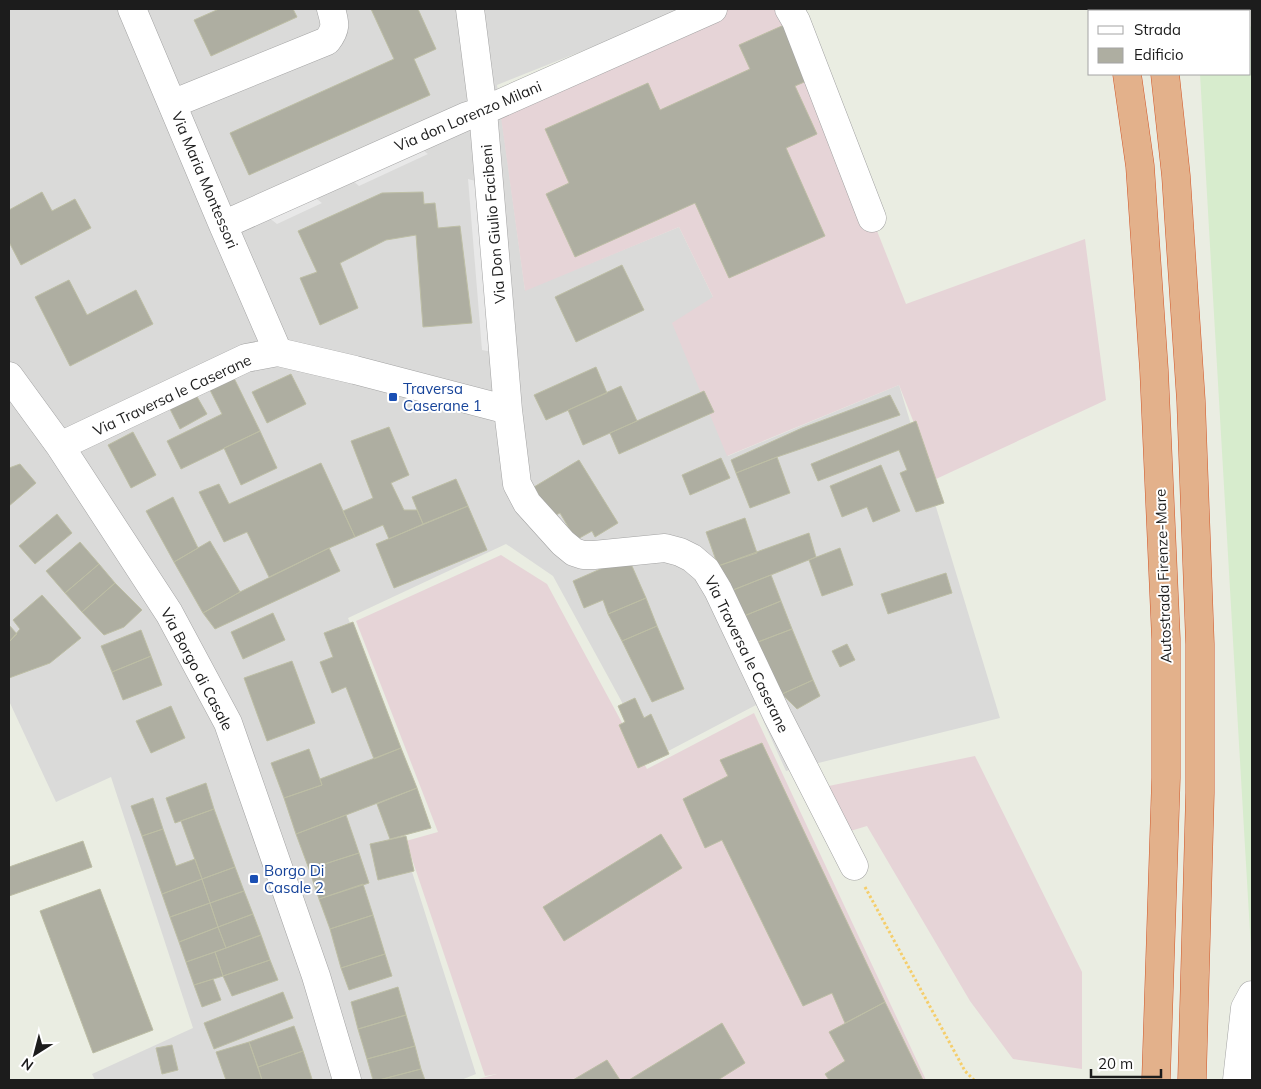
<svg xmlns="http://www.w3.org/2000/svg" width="1261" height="1089" font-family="Mulish,sans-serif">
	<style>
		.residential { fill: #dadad9 }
		.industrial { fill: #e6d4d7 }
		.farmland { fill: #d7eccd }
		.parking { fill: #e8e8e8 }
		.building { fill: #aeaea1; stroke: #bdbea5 }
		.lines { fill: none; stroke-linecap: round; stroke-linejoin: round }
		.minor-casing { stroke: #a3a3a3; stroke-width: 29 }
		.highway-casing { stroke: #d15629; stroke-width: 29 }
		.path { stroke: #f5ce6b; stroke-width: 3; stroke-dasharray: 2.5 2.5; stroke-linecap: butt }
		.minor { stroke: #fff; stroke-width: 28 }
		.highway { stroke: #e3b18b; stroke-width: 28 }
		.transit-dot { fill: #1a4fb4; stroke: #fff; stroke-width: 2 }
		.labels { text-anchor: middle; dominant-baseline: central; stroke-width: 4; stroke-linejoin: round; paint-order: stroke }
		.street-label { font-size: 15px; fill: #1c1c1c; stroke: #fff }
		.transit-label { font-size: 15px; fill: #164399; stroke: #fff; text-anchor: start }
	</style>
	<rect width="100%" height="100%" fill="#eaede2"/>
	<!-- residential -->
	<path class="residential" d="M9 9H688L497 85 525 290 679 227 713 297 728 456 899 385 1000 718 786 771 756 705 653 759 553 576 506 544 348 618 429 824 401 837 476 1074 461 1080H95L92 1074 193 1028 111 777 56 802 9 701Z"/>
	<!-- industrial -->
	<path class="industrial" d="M713 9H789L906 304 1085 239 1106 400 936 479 899 385 727 456 672 323 713 297 679 227 525 291 499 103Z
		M501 555 547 584 647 769 754 713 926 1080H475L497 1074 485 1076 406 841 438 832 356 621Z
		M975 756 1082 972V1069L1013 1059 970 1001 867 826 837 835 814 789Z"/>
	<!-- farmland -->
	<path class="farmland" d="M1252 25V967L1200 74H1250V27Z"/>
	<!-- parking -->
	<path class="parking" d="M416 145 428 154 359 186 347 176Z
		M468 179 483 183 497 353 482 350Z
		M309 193 322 203 277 224 264 214Z"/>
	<!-- building -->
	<path class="building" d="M219 9H293L297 17 211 56 194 20Z
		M371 9H418L436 49 414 59 430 95 249 175 230 133 394 59Z
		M784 25 809 80 795 86 817 134 786 148 825 236 729 278 695 203 575 257 546 194 569 183 545 129 648 83 660 110 750 69 739 45Z
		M42 192 52 211 75 199 91 228 21 265 9 242V210Z
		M423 192 424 204 435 203 438 228 460 226 472 323 423 327 416 235 386 240 340 263 358 308 320 325 300 278 317 272 298 231 382 193Z
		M622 265 644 310 576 342 555 297Z
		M69 280 87 315 136 290 153 324 70 366 35 297Z
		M596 367 607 393 546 420 534 395Z
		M291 374 306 404 267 423 252 392Z
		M233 376 260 431 181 469 167 441 222 414 209 388Z
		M621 386 637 421 583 445 568 410Z
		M704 391 714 412 619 454 610 433Z
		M196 395 207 414 180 429 170 409Z
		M890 395 900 415 777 457 736 473 731 460 802 428Z
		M916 421 944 503 916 512 900 473 907 470 899 450 818 481 811 464Z
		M389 427 409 475 391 483 404 510H417L423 524 389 539 383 525 355 537 343 511 373 498 351 441Z
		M260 431 277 468 241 485 224 448Z
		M133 432 156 475 131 488 108 445Z
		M777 457 790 493 750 508 736 473Z
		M721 458 730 478 690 495 682 475Z
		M579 460 618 523 595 537 592 531 576 540 560 513 552 517 534 487Z
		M321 463 355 537 329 548 269 577 247 532 224 542 199 492 219 484 229 504Z
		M20 464 36 483 9 506V468Z
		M881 465 900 511 873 522 867 507 842 517 830 486Z
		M456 479 468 506 423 524 412 497Z
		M173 497 198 548 174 562 146 511Z
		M468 506 487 550 394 588 376 544Z
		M57 514 72 533 35 564 19 546Z
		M745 518 757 553 718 566 706 532Z
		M809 533 816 557 728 592 718 566Z
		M210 541 240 592 203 613 174 562Z
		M80 542 99 564 65 593 46 571Z
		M329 548 340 571 215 629 203 613 240 592Z
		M840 548 853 585 822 596 809 560Z
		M628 557 646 598 608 614 603 600 584 608 573 581Z
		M99 564 115 583 82 612 65 593Z
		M946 573 952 593 888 614 881 594Z
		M771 575 781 601 739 618 728 592Z
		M115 583 142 610 124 627 104 635 82 612Z
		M42 595 81 638 50 663 9 678V642L20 629 13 620Z
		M646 598 657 626 622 641 608 614Z
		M781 601 792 629 750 645 739 618Z
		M273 613 285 640 243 659 231 632Z
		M353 622 401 748 374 759 346 687 332 693 320 662 333 657 324 633Z
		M9 625 17 634 9 642Z
		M657 626 684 689 652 702 622 641Z
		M792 629 813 680 782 694 750 645Z
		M141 630 151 656 112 672 101 646Z
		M847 644 855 660 840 667 832 651Z
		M151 656 162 685 123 700 112 672Z
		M292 661 315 723 267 741 244 678Z
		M813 680 820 696 797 709 782 694Z
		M635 698 644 718 651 714 669 754 638 768 619 725 625 722 618 706Z
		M171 706 185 738 151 753 136 721Z
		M762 743 885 1002 845 1023 832 993 803 1006 722 840 705 848 683 799 728 776 720 760Z
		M401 748 417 788 296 834 284 798 322 785 320 779Z
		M309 749 322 785 284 798 271 763Z
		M206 783 214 809 175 823 166 798Z
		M417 788 431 828 390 839 377 804Z
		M153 798 163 829 142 836 131 806Z
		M214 809 235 867 202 879 181 821Z
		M346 815 359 853 309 869 296 834Z
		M163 829 176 866 195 859 202 879 162 894 142 836Z
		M661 834 682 868 564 941 543 907Z
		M406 836 414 871 378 880 370 844Z
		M83 841 92 867 9 896V867Z
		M359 853 369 883 319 899 309 869Z
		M235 867 244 891 210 903 202 879Z
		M202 879 210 903 170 917 162 894Z
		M363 884 373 915 330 929 319 899Z
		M100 889 153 1030 93 1053 40 911Z
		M244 891 253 914 218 927 210 903Z
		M210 903 218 927 179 942 170 917Z
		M253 914 261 935 226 948 218 927Z
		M373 915 385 954 341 968 330 929Z
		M218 927 226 948 186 962 179 942Z
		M261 935 270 960 223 976 215 952Z
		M215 952 223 976 194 985 186 962Z
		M385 954 392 976 349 990 341 968Z
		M270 960 278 980 232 996 223 976Z
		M213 979 221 1000 202 1007 194 985Z
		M398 987 406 1015 358 1029 351 1002Z
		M283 992 293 1018 214 1049 204 1023Z
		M885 1002 923 1080H829L825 1074 845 1061 829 1032Z
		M406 1015 415 1046 367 1059 358 1029Z
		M722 1023 745 1063 718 1080H629Z
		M294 1026 303 1051 258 1067 249 1042Z
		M249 1042 262 1080H226L216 1052Z
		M172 1045 178 1070 162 1074 156 1048Z
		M415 1046 421 1069 379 1080H373L367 1059Z
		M303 1051 312 1079 308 1080H262L258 1067Z
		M607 1060 620 1080H573Z
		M421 1069 425 1080H379Z"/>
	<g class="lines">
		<!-- minor casing -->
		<g class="minor-casing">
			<path id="minor" d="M132 9 223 225 278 352
				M470 9 483 111 508 410 517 484 527 503 563 543 574 552 583 555H594L665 548 680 552 692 558 706 570 718 590 778 717 854 866
				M789 9 796 21 872 218
				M172 104 327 41C337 28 335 23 331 9
				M223 225 467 116 483 111 713 9
				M9 376 60 446 169 613 228 723 316 976 347 1080
				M60 446 246 358 278 352 355 370 508 410
				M1237 1080 1245 1008 1252 995"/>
		</g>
		<!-- highway casing -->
		<g class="highway-casing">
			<path id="highway" d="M1118 9V11
				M1158 9V11
				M1127 74 1140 166 1154 370 1166 639V778L1156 1080
				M1165 74 1176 176 1191 401 1200 644V793L1192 1080"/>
		</g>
		<!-- path -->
		<path class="path" d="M865 887 965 1071 974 1080"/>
		<!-- minor -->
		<use href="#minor" class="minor"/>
		<!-- highway -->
		<use href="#highway" class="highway"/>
	</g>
	<!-- markers -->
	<g class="transit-dot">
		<rect x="388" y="392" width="10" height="10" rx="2.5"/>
		<rect x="249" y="874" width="10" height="10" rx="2.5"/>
	</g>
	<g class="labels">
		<!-- street labels -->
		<g class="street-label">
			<text transform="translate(468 116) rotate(-23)">Via don Lorenzo Milani</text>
			<text transform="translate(205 180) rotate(67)">Via Maria Montessori</text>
			<text transform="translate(493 224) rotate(-95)">Via Don Giulio Facibeni</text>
			<text transform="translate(172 395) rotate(-25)">Via Traversa le Caserane</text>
			<text transform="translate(1163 576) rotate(-92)">Autostrada Firenze-Mare</text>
			<text transform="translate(747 654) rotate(64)">Via Traversa le Caserane</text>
			<text transform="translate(197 669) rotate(62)">Via Borgo di Casale</text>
		</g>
		<!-- transit labels -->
		<g class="transit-label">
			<text x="403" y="388">Traversa<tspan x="403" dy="17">Caserane 1</tspan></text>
			<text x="264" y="870">Borgo Di<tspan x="264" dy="17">Casale 2</tspan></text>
		</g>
	</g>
	<!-- border -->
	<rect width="1261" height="1089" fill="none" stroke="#1c1c1c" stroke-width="20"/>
	<!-- legend -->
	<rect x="1088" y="10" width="162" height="65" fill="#ffffff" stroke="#a4a4a4"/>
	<rect x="1098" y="26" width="25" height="8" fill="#ffffff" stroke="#a4a4a4"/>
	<text x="1134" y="35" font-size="15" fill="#1c1c1c">Strada</text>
	<rect x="1098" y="48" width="25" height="15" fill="#aeaea1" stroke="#a4a4a4"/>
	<text x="1134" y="60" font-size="15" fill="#1c1c1c">Edificio</text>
	<!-- north arrow -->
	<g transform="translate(35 1054) rotate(216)" stroke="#ffffff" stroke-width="4" paint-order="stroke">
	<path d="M0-4L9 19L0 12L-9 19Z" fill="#1c1c1c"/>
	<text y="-8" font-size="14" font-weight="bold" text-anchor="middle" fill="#1c1c1c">N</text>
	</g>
	<!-- scale -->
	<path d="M1091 1069v8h70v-8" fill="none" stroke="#1c1c1c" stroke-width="2.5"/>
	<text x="1098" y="1069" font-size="15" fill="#1c1c1c" stroke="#ffffff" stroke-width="4" paint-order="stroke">20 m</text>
</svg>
